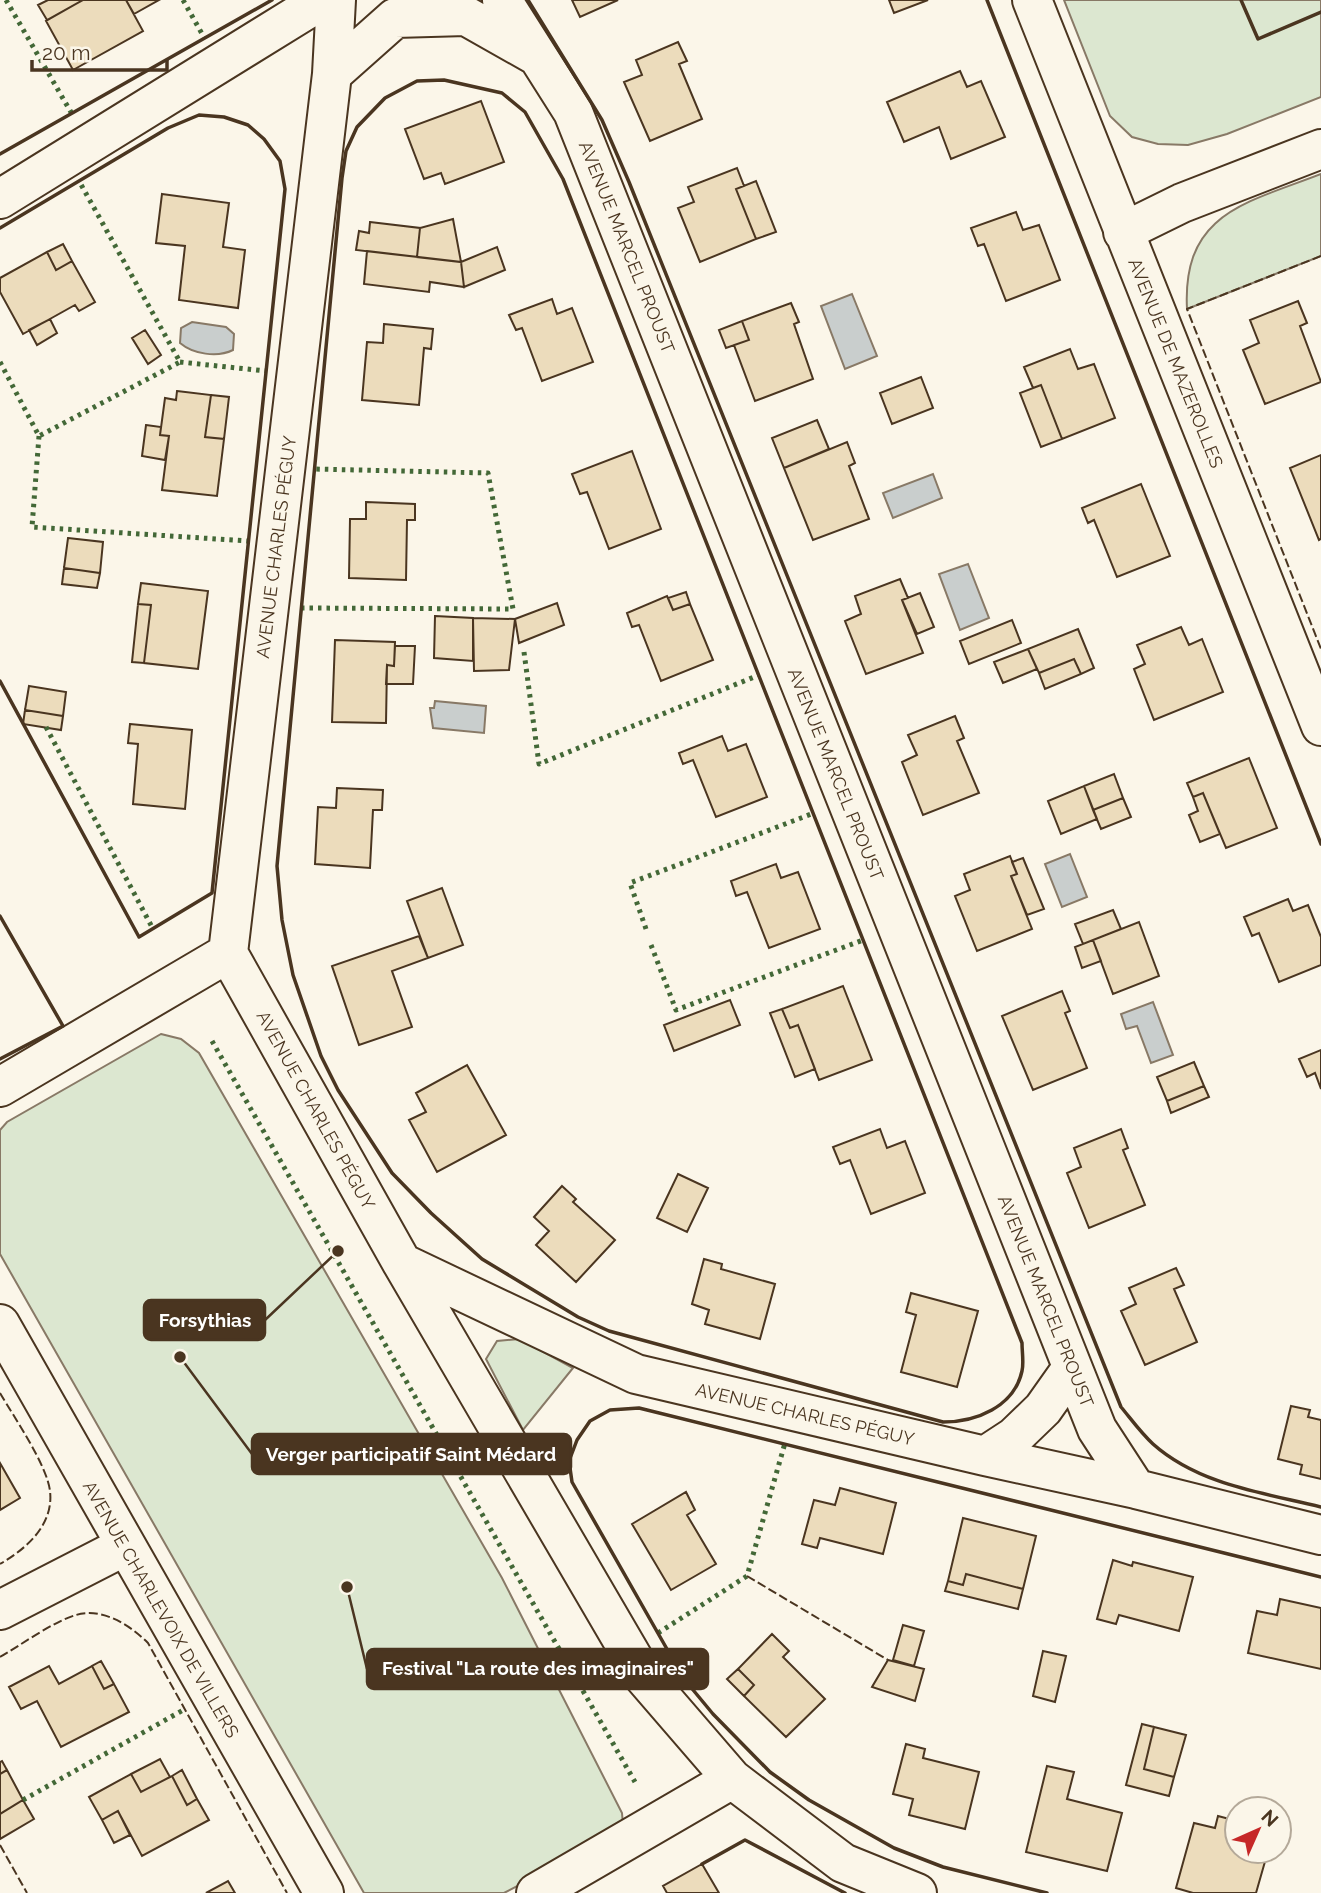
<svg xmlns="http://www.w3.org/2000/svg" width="1321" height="1893" font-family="Raleway,sans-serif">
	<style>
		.green { fill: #dce7d0; stroke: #887966; stroke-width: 2 }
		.water { fill: #c9cecd; stroke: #887966; stroke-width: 2 }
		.building { fill: #ecdcbc; stroke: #4a3520; stroke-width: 2 }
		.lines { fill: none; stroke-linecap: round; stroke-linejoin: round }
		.minor-casing { stroke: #4a3520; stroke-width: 42 }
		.minor { stroke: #fbf6e9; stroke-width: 38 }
		.hedge { stroke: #436837; stroke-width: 5; stroke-dasharray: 3.5 5; stroke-linecap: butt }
		.fence { stroke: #4a3520; stroke-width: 2; stroke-dasharray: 9 3.5; stroke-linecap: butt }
		.wall { stroke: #4a3520; stroke-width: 3.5 }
		.labels { text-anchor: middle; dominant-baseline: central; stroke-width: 5; stroke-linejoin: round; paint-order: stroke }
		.street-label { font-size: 18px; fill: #4a3520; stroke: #fbf6e9 }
		.leader { fill: none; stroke: #4a3520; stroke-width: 2.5 }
		.callout-dot { fill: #4a3520; stroke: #fbf6e9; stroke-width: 2.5 }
		.callout { fill: #4a3520; stroke: #4a3520; stroke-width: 2.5 }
		.callout-label { font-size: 19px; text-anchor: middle; font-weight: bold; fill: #fff }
	</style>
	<rect width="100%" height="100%" fill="#fbf6e9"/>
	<!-- green -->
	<path class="green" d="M1064 0H1321V97L1227 134 1188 145 1158 144 1132 137 1110 116Z
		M1321 174V256L1187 309C1182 212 1247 203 1321 174Z
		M161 1034 181 1039 199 1053 502 1578 622 1813 623 1825 619 1833 504 1893H364L0 1254V1130L7 1122Z
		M520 1339 573 1368 523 1430 486 1359 497 1341Z"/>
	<!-- water -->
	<path class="water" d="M852 294 877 356 845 369 821 306Z
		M192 322 226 327 234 334 233 350C217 358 193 354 180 343L181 328Z
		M933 474 942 498 893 518 883 493Z
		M968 564 989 618 960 630 939 574Z
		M435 701 486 706 484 733 433 728 430 708H434Z
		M1070 854 1087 897 1062 907 1045 864Z
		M1153 1002 1173 1055 1151 1063 1137 1026 1126 1029 1121 1014Z"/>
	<!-- building -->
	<path class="building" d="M48 0H83L47 20 38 5Z
		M83 0H126L143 31 73 70 46 21Z
		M126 0H159L134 14Z
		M572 0H618L580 17Z
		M889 0H928L894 13Z
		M678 42 687 61 679 64 702 119 650 141 624 82 642 75 636 60Z
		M960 71 967 87 981 81 1005 137 951 159 939 127 904 142 887 102Z
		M481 101 504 162 445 184 441 173 424 179 405 129Z
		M737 168 744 186 736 189 756 239 700 262 678 208 694 202 688 187Z
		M756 181 776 232 756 239 736 189Z
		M162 194 229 203 223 247 245 250 238 308 179 300 185 246 156 243Z
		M1016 212 1023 230 1039 225 1060 280 1006 301 984 244 978 246 971 228Z
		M453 219 461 262 417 257 420 228Z
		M370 222 420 228 417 257 356 250 359 231 369 233Z
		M63 244 72 261 56 270 47 252Z
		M497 247 505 270 464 287 461 262Z
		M367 251 461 262 464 287 430 282 429 292 364 284Z
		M47 252 56 270 72 261 95 302 79 311 75 305 23 334 0 292V278Z
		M552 299 557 314 572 308 593 362 542 381 522 328 516 330 509 315Z
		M1298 301 1307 323 1300 326 1321 382 1265 404 1243 350 1259 343 1250 320Z
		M791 303 799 322 794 324 813 379 755 401 734 345 749 340 742 321Z
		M50 319 57 333 37 345 29 330Z
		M742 321 749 340 726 348 719 330Z
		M384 324 433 329 431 349 424 348 419 405 362 400 367 342 383 343Z
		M145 330 161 355 148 364 132 338Z
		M1070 349 1078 369 1094 364 1115 418 1062 439 1041 385 1033 388 1024 367Z
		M921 377 933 408 892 424 880 393Z
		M1041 385 1062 439 1041 447 1020 393Z
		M177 391 211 395 205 437 224 439 217 496 162 490 169 436 160 435 165 398 176 400Z
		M211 395 229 397 224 439 205 437Z
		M817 420 829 449 784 468 772 438Z
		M146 425 161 427 160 435 169 436 165 460 142 456Z
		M847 442 855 463 849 466 869 519 813 540 784 468Z
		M632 451 661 529 609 549 587 492 580 494 572 474Z
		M1321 455V539L1319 540 1290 468Z
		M1141 484 1170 556 1117 577 1094 520 1088 523 1082 508Z
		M366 502 415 504V520H407L406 580 349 578 350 519H366Z
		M68 538 103 542 100 573 64 568Z
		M64 568 100 573 97 588 62 584Z
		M900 579 908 598 902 600 923 653 866 674 845 621 861 614 855 596Z
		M141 583 208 591 198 669 144 663 151 605 138 604Z
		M686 592 690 604 673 610 668 598Z
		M920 593 934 627 917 634 902 600Z
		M667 596 673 610 690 604 713 660 661 681 639 625 632 627 627 613Z
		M557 603 564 625 519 643 515 619Z
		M138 604 151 605 144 663 132 662Z
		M435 616 473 618V661L434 658Z
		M473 618 515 619 509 670 474 671Z
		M1012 620 1021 643 969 664 960 641Z
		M1181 627 1189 645 1202 639 1223 692 1154 720 1134 669 1145 664 1137 645Z
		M1078 629 1094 668 1081 674 1074 659 1039 673 1028 649Z
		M335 640 395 642 394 666 387 665 386 723 332 722Z
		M395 646H415L413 684H386L387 665 394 666Z
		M1028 649 1037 669 1003 683 994 662Z
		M1074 659 1081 674 1045 689 1039 673Z
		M29 686 66 692 63 716 25 710Z
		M25 710 63 716 61 730 23 724Z
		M955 716 964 738 957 741 979 793 923 815 902 762 917 755 908 735Z
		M130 724 192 730 185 809 133 804 138 744 128 743Z
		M722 736 728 751 746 744 767 797 716 817 693 760 683 764 679 753Z
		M1249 758 1277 828 1226 848 1203 793 1193 797 1187 783Z
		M1114 774 1123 798 1093 810 1084 786Z
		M1084 786 1097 819 1061 834 1048 801Z
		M337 788 383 790 382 810H373L370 868 315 864 318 807 336 808Z
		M1203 793 1220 834 1200 842 1189 815 1198 811 1193 797Z
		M1123 798 1131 817 1101 829 1093 810Z
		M1010 856 1017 874 1011 876 1032 929 977 951 955 896 970 890 964 874Z
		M1023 858 1044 909 1027 915 1011 876 1017 874 1012 862Z
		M776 864 781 878 798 872 820 929 769 948 747 892 736 896 731 881Z
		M442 888 463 945 428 958 407 901Z
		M1288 899 1293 911 1308 905 1321 937V965L1279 982 1259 933 1252 936 1244 917Z
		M1113 910 1121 929 1083 944 1075 924Z
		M1139 922 1159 976 1113 994 1093 940Z
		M419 936 428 958 392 971 412 1027 359 1045 332 966Z
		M1093 940 1101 961 1082 968 1075 947Z
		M843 986 872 1060 819 1080 798 1025 790 1028 782 1009Z
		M1062 991 1070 1011 1065 1013 1087 1068 1033 1090 1002 1016Z
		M730 1000 740 1025 674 1051 664 1025Z
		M782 1009 790 1028 798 1025 815 1069 795 1077 770 1013Z
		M1321 1050V1089L1315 1073 1307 1077 1299 1059Z
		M1194 1062 1204 1086 1167 1101 1157 1077Z
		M467 1065 506 1135 437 1172 409 1120 426 1112 416 1093Z
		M1204 1086 1209 1097 1171 1113 1167 1101Z
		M880 1129 887 1148 905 1141 925 1193 871 1214 850 1160 840 1164 833 1147Z
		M1121 1129 1128 1148 1123 1150 1145 1205 1089 1228 1067 1173 1081 1167 1074 1148Z
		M678 1174 708 1188 687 1232 657 1218Z
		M562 1186 576 1199 573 1202 615 1240 576 1282 536 1245 549 1231 534 1217Z
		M704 1259 722 1264 721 1269 775 1284 760 1339 705 1324 709 1310 692 1304Z
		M1176 1268 1184 1285 1174 1289 1197 1342 1145 1365 1121 1311 1136 1304 1129 1288Z
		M911 1293 978 1311 957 1387 901 1372 916 1315 906 1312Z
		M1291 1406 1310 1410 1308 1417 1321 1420V1479L1300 1474 1302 1465 1278 1459Z
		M0 1463 20 1498 0 1510Z
		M840 1488 896 1503 883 1554 820 1538 817 1548 802 1544 814 1500 835 1505Z
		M686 1492 695 1510 687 1515 716 1564 671 1590 632 1524Z
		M963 1518 1036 1536 1023 1589 966 1574 963 1585 948 1581Z
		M1113 1560 1132 1566 1133 1562 1193 1577 1179 1631 1119 1615 1116 1624 1097 1619Z
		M966 1574 1023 1589 1018 1609 945 1591 948 1581 963 1585Z
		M1280 1599 1321 1608V1669L1248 1653 1257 1611 1277 1615Z
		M903 1625 924 1631 914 1666 893 1660Z
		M772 1634 789 1651 783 1657 825 1699 786 1737 744 1696 754 1685 738 1669Z
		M1043 1651 1066 1656 1055 1702 1033 1696Z
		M888 1660 924 1669 915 1701 872 1687Z
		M101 1661 114 1684 104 1689 92 1666Z
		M49 1666 59 1684 92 1666 104 1689 114 1684 129 1712 61 1747 37 1701 21 1709 9 1687Z
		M738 1669 754 1685 744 1696 727 1679Z
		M1142 1724 1154 1727 1144 1769 1174 1777 1169 1796 1126 1785Z
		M1154 1727 1186 1735 1174 1777 1144 1769Z
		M906 1744 925 1749 923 1758 979 1772 965 1829 909 1815 913 1799 893 1794Z
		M160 1759 170 1777 141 1792 131 1774Z
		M2 1761 7 1770 0 1774V1762Z
		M1047 1766 1074 1772 1067 1799 1122 1813 1107 1871 1026 1852Z
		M7 1770 23 1800 0 1814V1774Z
		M182 1770 197 1799 187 1805 172 1776Z
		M131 1774 141 1792 172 1776 187 1805 197 1799 209 1820 142 1856 118 1811 102 1820 89 1797Z
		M23 1800 34 1819 0 1839V1814Z
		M118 1811 130 1835 114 1843 102 1820Z
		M1218 1816 1237 1821V1851H1268L1256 1893H1193L1176 1888 1194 1823 1215 1828Z
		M702 1864 719 1893H667L663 1886Z
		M228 1881 235 1893H206Z"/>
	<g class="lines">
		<!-- minor casing -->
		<g class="minor-casing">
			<path id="minor" d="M336 0 332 74 228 953 402 1263 636 1374 985 1456 1136 1489 1321 1535
				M502 0 573 112 1097 1429 1136 1489
				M1032 0 1321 726
				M332 74 395 18 466 16 535 55
				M0 199 322 0
				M1123 232 1182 203 1321 149
				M0 1087 228 953
				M402 1263 644 1677 732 1779 843 1863 917 1893
				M0 1324 324 1893
				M985 1456 1014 1437 1043 1409 1072 1368
				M0 1610 125 1546
				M536 1893 732 1779"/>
		</g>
		<!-- minor -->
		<use href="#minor" class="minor"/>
		<!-- hedge -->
		<path class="hedge" d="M6 0 72 114
			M183 0 205 39
			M0 362 39 436 180 362 79 181
			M180 362 266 371
			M39 436 32 527 248 541
			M301 608 513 609 488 473 314 469
			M524 652 539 764 759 675
			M46 727 153 929
			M646 929 630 883 814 813
			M651 945 676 1010 863 940
			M212 1041 635 1782
			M658 1633 747 1576 785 1443
			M23 1800 185 1709"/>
		<!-- fence -->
		<path class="fence" d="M1321 256 1187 309 1321 649
			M0 1393C14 1417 47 1465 50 1491 54 1525 26 1549 0 1564
			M747 1576 888 1660
			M0 1657C21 1645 54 1621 76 1615 103 1607 131 1626 148 1643L287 1893
			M0 1845 27 1893"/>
		<!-- wall -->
		<path class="wall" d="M528 0 602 120 629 182 1121 1407C1131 1419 1141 1433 1153 1444 1199 1485 1264 1493 1321 1507
			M987 0 1321 844
			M1241 0 1258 39 1321 12
			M444 80 502 93 525 112 563 179 1022 1343C1022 1352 1024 1363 1022 1371 1014 1407 976 1422 943 1422L609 1331 578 1317 482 1259 431 1213 392 1173 338 1090 321 1056 293 975 282 920 277 866 342 178 346 151 357 127 385 98 417 81Z
			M0 154 272 0
			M0 228 168 128 199 115 224 117 248 125 264 139 280 161 285 189 212 893 139 937 0 681
			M0 916 63 1026 0 1059
			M702 1864 745 1840 845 1893
			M1047 1893 943 1867 894 1848 809 1800 770 1772 713 1714 684 1679 572 1482 569 1461 577 1440 590 1421 610 1410 639 1408 1321 1577"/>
	</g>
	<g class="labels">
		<!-- street labels -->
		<g class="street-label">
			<text transform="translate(627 247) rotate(68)">AVENUE MARCEL PROUST</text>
			<text transform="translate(1176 363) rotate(68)">AVENUE DE MAZEROLLES</text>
			<text transform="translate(276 547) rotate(-83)">AVENUE CHARLES PÉGUY</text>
			<text transform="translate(836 774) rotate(68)">AVENUE MARCEL PROUST</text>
			<text transform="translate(316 1110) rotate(61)">AVENUE CHARLES PÉGUY</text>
			<text transform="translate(1046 1301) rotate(68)">AVENUE MARCEL PROUST</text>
			<text transform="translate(805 1414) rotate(13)">AVENUE CHARLES PÉGUY</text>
			<text transform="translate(161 1609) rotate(60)">AVENUE CHARLEVOIX DE VILLERS</text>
		</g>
	</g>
	<!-- callouts -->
	<path class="leader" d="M338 1251L265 1320M180 1357L252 1454M347 1587L367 1669"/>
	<g class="callout-dot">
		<circle cx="338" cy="1251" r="7"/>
		<circle cx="180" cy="1357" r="7"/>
		<circle cx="347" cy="1587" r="7"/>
	</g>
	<g class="callout">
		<rect x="144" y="1300" width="121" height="40" rx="7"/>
		<rect x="252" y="1434" width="319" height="40" rx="7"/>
		<rect x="367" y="1649" width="341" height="40" rx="7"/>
	</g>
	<g class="callout-label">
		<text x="205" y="1327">Forsythias</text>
		<text x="411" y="1461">Verger participatif Saint Médard</text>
		<text x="538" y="1675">Festival "La route des imaginaires"</text>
	</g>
	<!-- north arrow -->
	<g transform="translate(1258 1830) rotate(45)"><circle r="33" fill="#fbf6e9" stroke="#b4a999" stroke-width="2"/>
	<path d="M0-5L12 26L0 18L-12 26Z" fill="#c62828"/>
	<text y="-10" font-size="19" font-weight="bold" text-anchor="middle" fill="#4a3520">N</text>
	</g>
	<!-- scale -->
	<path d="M32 60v10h135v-10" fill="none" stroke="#4a3520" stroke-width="3.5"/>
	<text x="42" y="60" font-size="21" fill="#4a3520" stroke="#fbf6e9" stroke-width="5" paint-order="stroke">20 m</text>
</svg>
